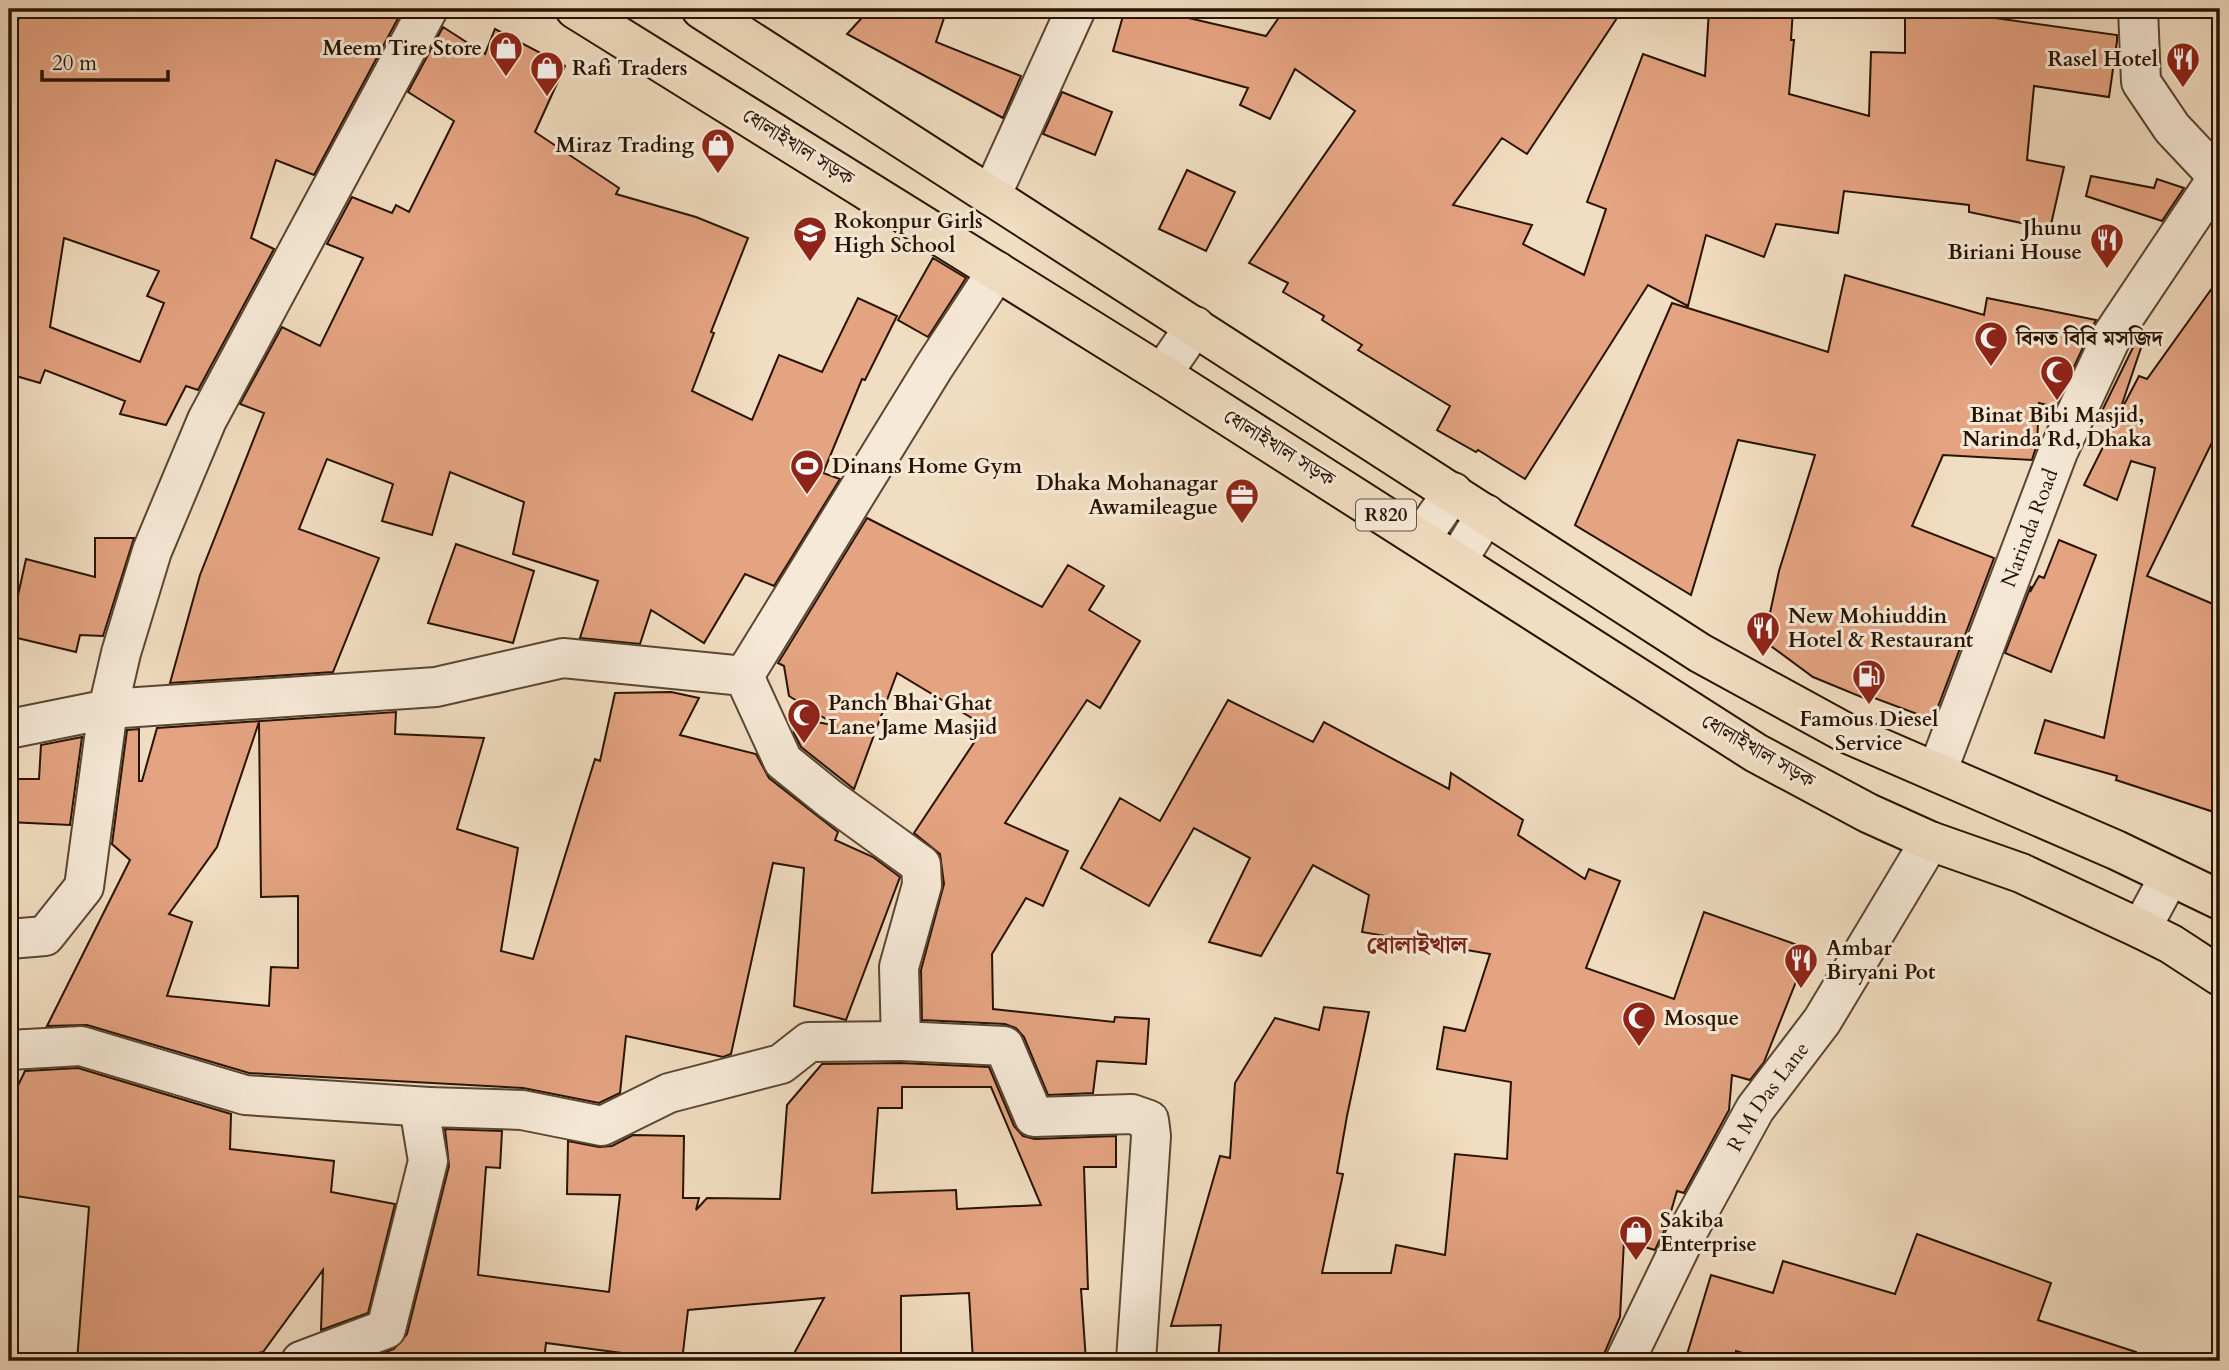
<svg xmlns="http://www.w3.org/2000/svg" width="2229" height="1370" font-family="Cardo,'Noto Serif Bengali',serif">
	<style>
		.building { fill: #e4a381; stroke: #281302; stroke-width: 2; fill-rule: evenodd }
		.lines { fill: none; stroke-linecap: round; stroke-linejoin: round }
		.minor-casing { stroke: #5a4632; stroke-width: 42 }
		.major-casing { stroke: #281302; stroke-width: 42 }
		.minor { stroke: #f6e9d7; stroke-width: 38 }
		.major { stroke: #f1ddc1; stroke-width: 38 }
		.labels { text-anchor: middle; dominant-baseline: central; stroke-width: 6; stroke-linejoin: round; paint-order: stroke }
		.shield { fill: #f6e9d7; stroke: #665342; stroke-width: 2 }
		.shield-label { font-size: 19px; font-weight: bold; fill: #281302 }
		.poi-label { font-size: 21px; font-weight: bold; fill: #281302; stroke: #f6e9d7; text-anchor: start }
		.street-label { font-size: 21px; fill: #281302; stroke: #f6e9d7 }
		.quarter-label { font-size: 24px; font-weight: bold; fill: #7a1f14; stroke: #f6e9d7 }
	</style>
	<rect width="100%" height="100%" fill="#f1ddc1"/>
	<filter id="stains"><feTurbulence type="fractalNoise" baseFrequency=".00286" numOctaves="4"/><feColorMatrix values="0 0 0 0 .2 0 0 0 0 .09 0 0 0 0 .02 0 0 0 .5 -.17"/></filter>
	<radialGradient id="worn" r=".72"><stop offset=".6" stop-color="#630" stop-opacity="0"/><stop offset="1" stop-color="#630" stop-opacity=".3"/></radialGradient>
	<!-- building -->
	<path class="building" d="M20 9H403L314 175 276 160 251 238 274 249 198 390 186 386 166 425 120 414 125 401 45 370 40 383 9 374V257L14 258 18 177H9V53H13ZM64 238 159 271 147 296 164 303 140 362 50 327Z
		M870 9H947L936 42 1021 76 1003 118 847 34Z
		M1125 9H1182L1180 16 1266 36 1285 9H1623L1527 154 1502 138 1453 205 1532 225 1523 244 1584 275 1606 209 1587 202 1643 54 1705 76 1709 9H1793L1791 40H1794L1789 94 1869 116 1871 52 1905 53V9H1952V12L2117 35V41L2109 97 2034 86 2027 160 2064 167 2050 229 1969 212V205L1844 191 1838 233 1776 224 1764 257 1706 235 1688 306 1648 285 1525 479 1478 450 1476 452 1437 430 1450 406 1358 350 1362 345 1322 320 1324 316 1283 292 1288 283 1249 263 1355 111 1295 69 1270 119 1240 105 1248 88 1113 51Z
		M443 27 485 54 495 29 565 66 535 132 619 188 616 194 696 217 748 238 711 332 714 333 692 391 752 420 779 355 822 372 858 298 897 316 865 380 862 379 823 473 840 479 774 586 745 574 704 643 651 610 640 644 580 638 598 581 513 554 524 502 450 472 432 535 382 521 393 484 327 459 299 529 379 558 333 672 170 683 200 575 264 413 240 404 282 327 320 346 363 258 327 244 352 197 392 213 396 205 409 212 454 121 408 92Z
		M1062 92 1112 112 1095 155 1043 134Z
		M1187 170 1235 192 1206 251 1159 229Z
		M2091 176 2154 188 2157 179 2184 188 2162 221 2086 196Z
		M933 258 966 278 928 337 898 320Z
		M1845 275 1984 315 1987 298 2096 320 2055 407 2039 403 2037 444 2032 460 1943 455 1912 526 1994 558 1933 720 1872 697 1871 701 1813 677 1764 641 1779 571 1815 455 1738 440 1691 595 1575 525 1672 303 1828 352Z
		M2220 277V426L2147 576 2220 607V814L2116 780 2117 776 2035 753 2045 720 2104 738 2155 468 2131 461 2117 500 2084 485 2115 423 2098 419 2142 329 2147 330 2118 416 2139 376 2147 379Z
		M867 518 1042 607 1068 565 1104 586 1089 610 1140 641 1100 708 1087 700 1005 823 1068 851 1043 906 1026 898 992 954 993 1009 1114 1022 1115 1017 1149 1019 1146 1064 1097 1061 1093 1093 1048 1095 1024 1037 1016 1028 1005 1024 922 1020 921 970 944 884 940 854 914 833 985 726 897 673 854 789 801 747 794 733 792 717 837 726 789 696 784 666 778 663Z
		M95 538H134L103 636 80 635 76 652 9 636 26 559 95 577Z
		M2059 540 2096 555 2051 672 2005 653 2031 586 2030 592 2039 576 2044 578Z
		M456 544 534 571 513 643 428 623Z
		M671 692 699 698 680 735 756 754 769 778 838 832 835 840 873 857 900 877 846 1020 794 1006 804 868 773 863 731 1054 723 1057 626 1036 620 1093 599 1103 523 1088 249 1073 87 1025 47 1026 130 860 112 844 127 730 139 729V781H142L157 728 396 712 395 734 484 738 457 829 518 848 501 951 533 959 595 759 600 761 615 693ZM259 722 261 897 298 896V968L271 967 269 1006 167 996 192 922 169 914 217 847Z
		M1228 700 1313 742 1324 722 1449 789 1451 773 1523 820 1518 835 1585 879 1589 869 1620 881 1586 968 1674 999 1704 912 1809 949 1764 1062 1750 1080 1732 1075 1729 1110 1684 1193 1677 1191 1667 1225 1655 1250 1624 1241 1620 1317 1601 1361H1218L1221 1325 1171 1326 1220 1156 1230 1158 1235 1083 1275 1018 1319 1030 1324 1007 1369 1012 1347 1116 1337 1173 1343 1174 1322 1273H1391L1396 1245 1445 1255 1455 1154 1507 1159 1511 1082 1437 1069 1444 1027 1465 1031 1490 954 1362 932 1369 895 1313 865 1261 956 1209 942 1250 858 1194 828 1149 906 1081 868 1120 798 1160 821Z
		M82 737 70 825 9 822V779H39L41 745Z
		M901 1063 989 1067 1014 1126 1023 1136 1035 1139 1116 1136V1167H1084L1088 1289H1081L1086 1361H973L969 1293 901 1296V1361H790L824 1298 688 1310 682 1361 546 1343 544 1361H362L394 1349 407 1334 449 1166 445 1129 502 1131 500 1168 486 1167 478 1275 609 1292 620 1195 567 1194 568 1141 599 1147 612 1146 633 1135 684 1136 683 1198H699L696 1210 707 1198 780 1199 787 1105 822 1064ZM902 1087H991L1041 1205 957 1209 956 1190 872 1193 878 1108H902Z
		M78 1068 231 1114 230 1149 334 1161 331 1192 395 1204 368 1313 321 1330 323 1270 263 1352 243 1356 242 1361H77L89 1207 9 1195V1104L25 1071Z
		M1917 1234 2051 1283 2038 1320 2136 1352 2135 1361H1770L1736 1351 1735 1361H1685L1711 1275 1773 1293 1783 1261 1895 1294Z"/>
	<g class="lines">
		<!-- minor casing -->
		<g class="minor-casing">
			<g id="minor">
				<path d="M2138 9 2141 82 2172 128 2220 179"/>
				<path d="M991 196 1076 9"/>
				<path d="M1162 374 1195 326"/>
				<path d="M1421 538 1453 492"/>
				<path d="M1457 561 1486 514"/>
				<path d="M744 676 934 367 997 271"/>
				<path d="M9 729 108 709 436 687 563 658 744 676 783 761 830 799 921 865 922 885 899 967 901 1041 1004 1046 1034 1117 1132 1114 1149 1120 1151 1136 1136 1361"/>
				<path id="s1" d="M1937 772 2058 452 2113 334 2218 177"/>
				<path d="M2141 929 2169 877"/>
				<path d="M9 939 45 936 84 887 108 709 121 653 152 551 207 420 428 9"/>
				<path d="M9 1050 81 1046 245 1095 429 1107"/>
				<path d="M301 1361 386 1329 428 1161 421 1119 429 1107 522 1110 602 1126 669 1093 781 1064 809 1042 901 1041"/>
				<path id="s2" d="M1625 1361 1688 1231 1755 1109 1822 1021 1930 841"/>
			</g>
		</g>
		<!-- major casing -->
		<g class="major-casing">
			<path id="major" d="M575 9 1162 374 1756 753 1868 813 1930 841 2021 873 2141 929 2171 944 2220 976
				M701 9 1700 653 1846 733 2116 850 2220 900"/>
		</g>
		<!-- minor -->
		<use href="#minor" class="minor"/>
		<!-- major -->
		<use href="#major" class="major"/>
	</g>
	<!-- icons -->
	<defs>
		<g id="shop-pin" transform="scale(1.75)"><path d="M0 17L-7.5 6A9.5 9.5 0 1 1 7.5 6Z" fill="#8f2418" stroke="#f6e9d7"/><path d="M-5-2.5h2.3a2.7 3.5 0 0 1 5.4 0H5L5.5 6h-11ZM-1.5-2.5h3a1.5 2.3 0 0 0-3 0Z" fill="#fff"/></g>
		<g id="restaurant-pin" transform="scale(1.75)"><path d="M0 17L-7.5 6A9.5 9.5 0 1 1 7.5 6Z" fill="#8f2418" stroke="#f6e9d7"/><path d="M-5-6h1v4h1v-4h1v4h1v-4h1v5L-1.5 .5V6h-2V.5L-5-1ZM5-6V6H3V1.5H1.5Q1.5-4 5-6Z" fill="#fff"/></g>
		<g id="school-pin" transform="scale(1.75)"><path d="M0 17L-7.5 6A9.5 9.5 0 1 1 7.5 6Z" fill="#8f2418" stroke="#f6e9d7"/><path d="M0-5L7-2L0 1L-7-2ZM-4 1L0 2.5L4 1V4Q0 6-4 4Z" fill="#fff"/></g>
		<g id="mosque-pin" transform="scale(1.75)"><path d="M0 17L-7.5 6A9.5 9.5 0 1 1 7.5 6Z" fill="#8f2418" stroke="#f6e9d7"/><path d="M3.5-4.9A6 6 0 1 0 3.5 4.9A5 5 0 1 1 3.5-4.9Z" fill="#fff"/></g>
		<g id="stadium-pin" transform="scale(1.75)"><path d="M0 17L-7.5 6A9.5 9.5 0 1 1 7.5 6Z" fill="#8f2418" stroke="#f6e9d7"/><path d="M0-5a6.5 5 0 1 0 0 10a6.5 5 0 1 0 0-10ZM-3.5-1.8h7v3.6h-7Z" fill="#fff"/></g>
		<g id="office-pin" transform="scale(1.75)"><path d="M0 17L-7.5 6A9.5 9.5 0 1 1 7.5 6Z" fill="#8f2418" stroke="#f6e9d7"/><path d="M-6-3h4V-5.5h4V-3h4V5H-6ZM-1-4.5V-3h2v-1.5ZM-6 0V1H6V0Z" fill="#fff"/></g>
		<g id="fuel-pin" transform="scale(1.75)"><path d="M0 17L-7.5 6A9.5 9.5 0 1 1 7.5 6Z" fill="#8f2418" stroke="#f6e9d7"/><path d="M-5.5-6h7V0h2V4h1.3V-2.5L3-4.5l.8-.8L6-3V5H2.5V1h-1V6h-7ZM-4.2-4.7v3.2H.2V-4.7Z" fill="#fff"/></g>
	</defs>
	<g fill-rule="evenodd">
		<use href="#shop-pin" x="506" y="48"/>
		<use href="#restaurant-pin" x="2183" y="59"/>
		<use href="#shop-pin" x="547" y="68"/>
		<use href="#shop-pin" x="718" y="145"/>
		<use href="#school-pin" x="810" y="233"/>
		<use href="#restaurant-pin" x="2107" y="240"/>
		<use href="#mosque-pin" x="1991" y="338"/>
		<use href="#mosque-pin" x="2057" y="372"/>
		<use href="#stadium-pin" x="807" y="466"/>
		<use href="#office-pin" x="1242" y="495"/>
		<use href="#restaurant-pin" x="1763" y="628"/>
		<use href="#fuel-pin" x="1869" y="676"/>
		<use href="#mosque-pin" x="804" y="715"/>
		<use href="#restaurant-pin" x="1801" y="960"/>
		<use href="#mosque-pin" x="1639" y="1018"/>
		<use href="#shop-pin" x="1636" y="1232"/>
	</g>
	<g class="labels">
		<!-- shield labels -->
		<rect class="shield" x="1356" y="499.5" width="60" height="31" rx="5"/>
		<g class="shield-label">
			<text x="1386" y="515">R820</text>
		</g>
		<!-- poi labels -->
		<g class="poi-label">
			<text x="482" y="48" text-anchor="end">Meem Tire Store</text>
			<text x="2158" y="59" text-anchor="end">Rasel Hotel</text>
			<text x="572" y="68">Rafi Traders</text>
			<text x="694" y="145" text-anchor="end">Miraz Trading</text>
			<text x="834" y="221">Rokonpur Girls<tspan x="834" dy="24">High School</tspan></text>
			<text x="2082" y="228" text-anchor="end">Jhunu<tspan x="2082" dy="24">Biriani House</tspan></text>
			<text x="2016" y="338">বিনত বিবি মসজিদ</text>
			<text x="2057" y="415" text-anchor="middle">Binat Bibi Masjid,<tspan x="2057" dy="24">Narinda Rd, Dhaka</tspan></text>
			<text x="832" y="466">Dinans Home Gym</text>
			<text x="1218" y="483" text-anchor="end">Dhaka Mohanagar<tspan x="1218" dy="24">Awamileague</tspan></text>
			<text x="1788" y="616">New Mohiuddin<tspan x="1788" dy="24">Hotel &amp; Restaurant</tspan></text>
			<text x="828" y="703">Panch Bhai Ghat<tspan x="828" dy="24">Lane Jame Masjid</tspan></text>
			<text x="1869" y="719" text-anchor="middle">Famous Diesel<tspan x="1869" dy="24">Service</tspan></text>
			<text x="1826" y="948">Ambar<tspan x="1826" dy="24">Biryani Pot</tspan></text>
			<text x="1664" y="1018">Mosque</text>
			<text x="1660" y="1220">Sakiba<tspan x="1660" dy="24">Enterprise</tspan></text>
		</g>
		<!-- street labels -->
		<g class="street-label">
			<text transform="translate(798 147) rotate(32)">ধোলাইখাল সড়ক</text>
			<text transform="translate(1279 448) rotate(32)">ধোলাইখাল সড়ক</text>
			<text stroke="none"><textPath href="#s1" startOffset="261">Narinda Road</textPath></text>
			<text transform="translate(1758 751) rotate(30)">ধোলাইখাল সড়ক</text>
			<text stroke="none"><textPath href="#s2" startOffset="301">R M Das Lane</textPath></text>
		</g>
		<!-- quarter labels -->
		<g class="quarter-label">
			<text x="1417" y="945">ধোলাইখাল</text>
		</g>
	</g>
	<!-- margin -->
	<rect width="2229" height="1370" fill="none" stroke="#f1ddc1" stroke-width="35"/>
	<rect x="10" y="10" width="2208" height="1349" fill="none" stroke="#281302" stroke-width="3.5"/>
	<rect x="18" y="18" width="2194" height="1335" fill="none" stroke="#281302" stroke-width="2"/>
	<!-- scale -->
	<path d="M42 70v10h126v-10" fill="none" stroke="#281302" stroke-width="3.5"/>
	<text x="52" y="70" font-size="21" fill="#281302" stroke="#f6e9d7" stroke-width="5" paint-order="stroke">20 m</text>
	<rect width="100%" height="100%" filter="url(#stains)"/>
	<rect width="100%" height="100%" fill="url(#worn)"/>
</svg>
